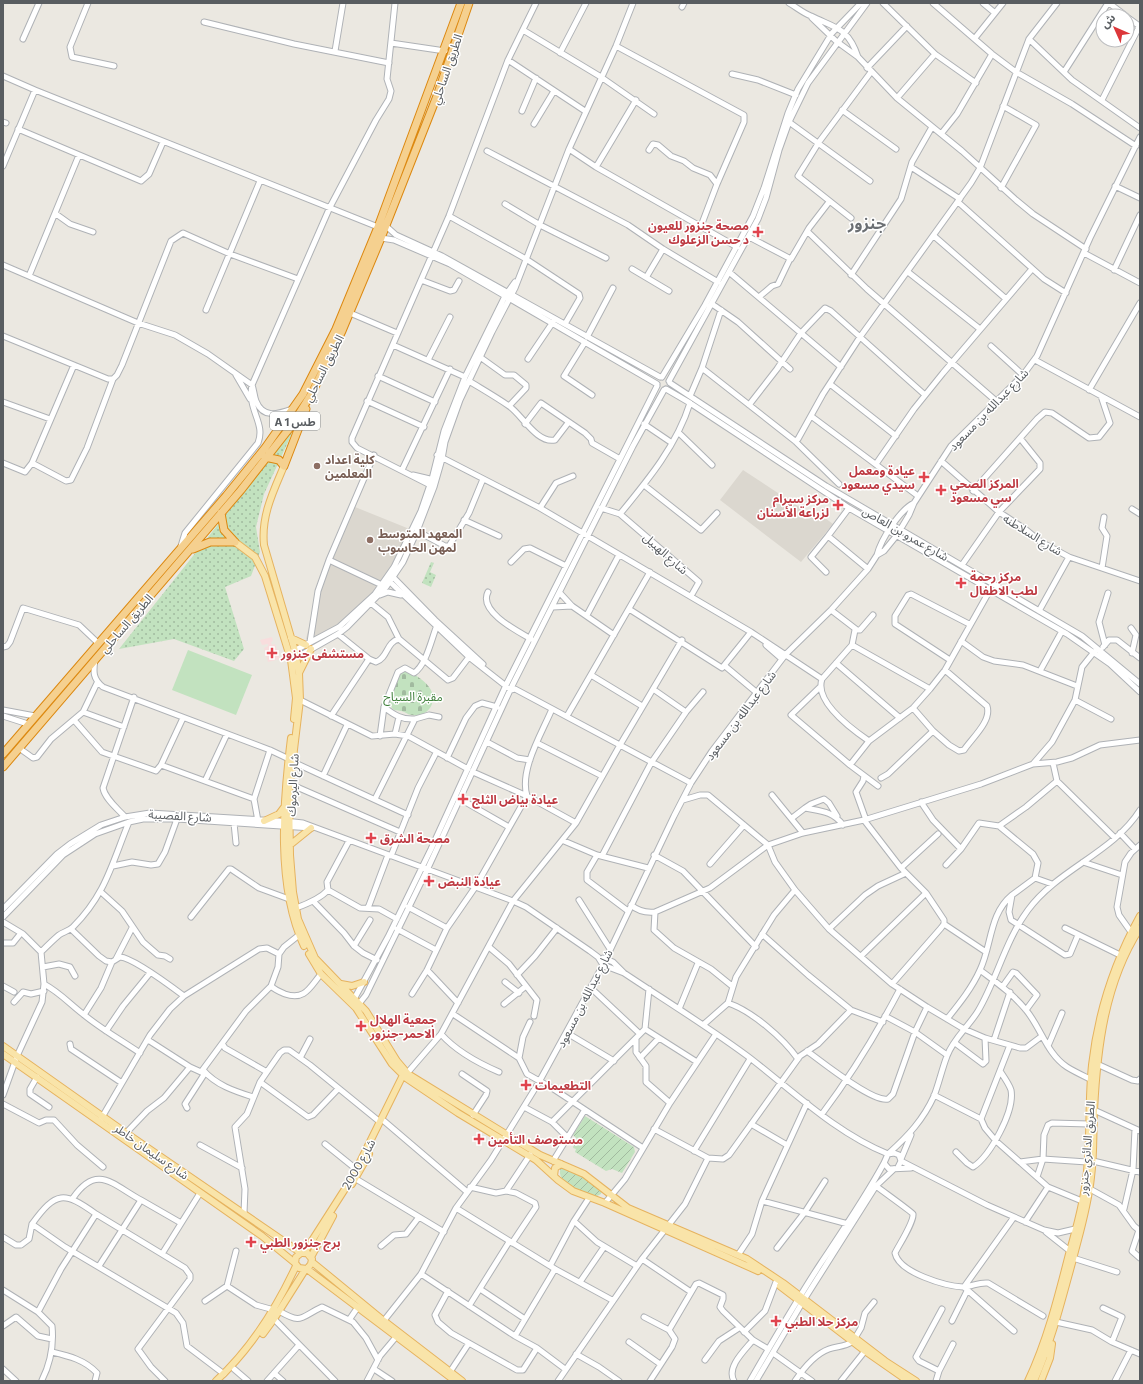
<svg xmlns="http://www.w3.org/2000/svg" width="1143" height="1384" font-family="Commissioner,'Noto Sans Arabic',sans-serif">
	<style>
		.education { fill: #dbd7cf }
		.medical { fill: #f8dddd }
		.cemetery { fill: url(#cemetery-stones) }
		.park { fill: url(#park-dots) }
		.garden { fill: url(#garden-furrows) }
		.pitch { fill: #c2e2bf }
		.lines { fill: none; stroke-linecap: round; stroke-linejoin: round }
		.minor-casing { stroke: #afb2b6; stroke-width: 7 }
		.major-casing { stroke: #e6b35f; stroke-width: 8 }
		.highway-casing { stroke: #dc8810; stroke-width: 9 }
		.minor { stroke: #fff; stroke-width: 5 }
		.major { stroke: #f9e4a9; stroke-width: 6 }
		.highway { stroke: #f5d08f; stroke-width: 7 }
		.health-dot { fill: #e0444e; stroke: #fff; stroke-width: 1.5 }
		.education-dot { fill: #8d6e63; stroke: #fff; stroke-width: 1.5 }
		.labels { text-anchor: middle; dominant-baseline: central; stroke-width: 3; stroke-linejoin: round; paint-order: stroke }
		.shield { fill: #fff; stroke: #8b8e90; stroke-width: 1 }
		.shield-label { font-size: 11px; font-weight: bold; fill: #595d61 }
		.street-label { font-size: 12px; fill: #595d61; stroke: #fff }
		.health-label { font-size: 12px; font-weight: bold; fill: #be3a42; stroke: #fff; text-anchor: start }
		.education-label { font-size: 12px; font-weight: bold; fill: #785e54; stroke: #fff; text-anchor: start }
		.park-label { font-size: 12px; fill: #3e7f3a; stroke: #fff }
		.district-label { font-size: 16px; font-weight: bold; fill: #6b6f73; stroke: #fff }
	</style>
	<defs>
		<pattern id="cemetery-stones" width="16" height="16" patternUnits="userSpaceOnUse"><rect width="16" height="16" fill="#c2e2bf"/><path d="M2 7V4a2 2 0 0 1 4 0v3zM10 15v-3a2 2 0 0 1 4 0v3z" fill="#a1ba9f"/></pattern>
		<pattern id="park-dots" width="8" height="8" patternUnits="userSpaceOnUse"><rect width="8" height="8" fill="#c2e2bf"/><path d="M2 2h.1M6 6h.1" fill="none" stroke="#a1ba9f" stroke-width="1.8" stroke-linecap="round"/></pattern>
		<pattern id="garden-furrows" width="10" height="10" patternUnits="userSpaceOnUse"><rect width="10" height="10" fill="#c2e2bf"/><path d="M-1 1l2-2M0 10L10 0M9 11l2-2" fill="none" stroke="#a1ba9f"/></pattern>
	</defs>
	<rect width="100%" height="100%" fill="#ebe8e1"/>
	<!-- education -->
	<path class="education" d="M743 470 816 518 821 515 833 524 801 562 720 500Z
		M355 507 412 530 389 572 379 588 337 627 308 641 306 639 324 565Z"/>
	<!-- medical -->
	<path class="medical" d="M272 637 273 641 271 642 272 645 275 644 280 659 268 662 264 648 268 646V644L262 645 260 640Z"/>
	<!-- cemetery -->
	<path class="cemetery" d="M404 668C412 673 423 679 429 687 439 700 429 718 412 715 408 715 404 711 401 711 397 710 394 711 392 708 390 706 389 702 388 700L398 674Z"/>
	<!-- park -->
	<path class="park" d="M294 429 264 494 256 527 260 552 251 576 225 587 244 649 234 661 174 639 119 649Z
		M431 562 434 563 430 572 436 575 431 587 422 583Z"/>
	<!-- garden -->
	<path class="garden" d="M585 1116 634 1147 635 1152 622 1173 612 1169 606 1171 575 1152 576 1149 573 1148 577 1139 573 1135Z
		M561 1167 570 1168 602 1190 601 1194 595 1197C583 1194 554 1184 561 1167Z"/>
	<!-- pitch -->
	<path class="pitch" d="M188 650 252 675 236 715 172 690Z"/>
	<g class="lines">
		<!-- minor casing -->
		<g class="minor-casing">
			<path id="minor" d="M88 3 70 47 72 57 114 66
				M789 3C796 7 803 13 811 16 835 28 848 27 858 57L897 98 962 151 1016 200 1033 214 1086 249
				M883 3 935 54 976 83
				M933 3 992 54 1016 72 1072 104 1136 146
				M983 3 995 13
				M1109 3 1126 16
				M682 7 684 3
				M812 18 836 41 858 57
				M204 22 294 44 389 63
				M523 30 601 77 654 114
				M975 38 1003 3
				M23 39 39 3
				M1029 39 1072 80 1140 128
				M391 43 445 51
				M616 46 744 115V122L717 184 701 226
				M335 51 343 3
				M560 53 586 3
				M508 60 585 111
				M867 68 907 26
				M1064 72 1108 3
				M732 74 758 80 796 95
				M3 76 35 90
				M897 98 935 54
				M1102 100 1138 29V25L1127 17
				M842 110 896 149
				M522 111 536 78
				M3 122 6 123
				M789 122 870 181
				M534 124 554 91
				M18 129 141 181 149 174 163 142
				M941 134 957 114 992 54
				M569 149 596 167 737 247
				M649 150 653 144 658 145 671 156 684 161 693 168 710 175 717 184
				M487 151 628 225 663 249 718 282
				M3 166 35 90 378 227
				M596 167 636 100
				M911 167 960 199
				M1115 186 1140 198
				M1001 188 1036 125 1003 106
				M958 202 1044 279 1066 293
				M505 204 540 225 606 258
				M56 214 70 224 93 232
				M449 216 526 259 579 294 580 298 565 324
				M851 218 798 176 819 142 871 72
				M386 226 396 235 442 256 660 377
				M808 232 867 289 996 401
				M934 236 1005 298
				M749 237 791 259 809 228 829 202
				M381 238 394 240 450 264 657 384
				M1084 253 1140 283
				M3 265 138 323 175 335 208 354 252 385C254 390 254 396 256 401 263 419 278 414 292 409
				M632 269 669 291
				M1114 270 1140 215
				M729 272 841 367
				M908 272 980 329
				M851 275 901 199 912 162 932 127
				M29 276 79 155
				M647 276 663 249
				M421 280 450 291 454 290 459 281
				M759 297 772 286 778 284 790 259
				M712 304 738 322 790 369
				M206 310 260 181
				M350 313 397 333
				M3 336 108 379H113
				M587 337 613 288
				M585 342 564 376 592 395
				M393 345 465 377
				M991 346 1023 375
				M480 357 505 375H514L526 385V388L509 406
				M528 359 553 322
				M428 360 450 317
				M1035 360 1140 417
				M702 368 795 441 839 484
				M236 375 250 399
				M378 376 435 402
				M662 377 705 305 753 216 764 188 788 113 798 89 832 33 861 3
				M469 381C482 389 496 397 509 406 522 415 537 444 555 440L568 423
				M669 381 758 219 766 198 779 150 789 122 808 83 867 3
				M670 383 826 486 1082 636 1140 684
				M830 384 896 436
				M666 389 690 403 849 508 1067 634 1110 664 1140 692
				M1089 390 1140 303
				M690 396 702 368 721 310
				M367 401 424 427
				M3 402 50 419
				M749 405 777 369 801 333 825 308 831 311 925 395
				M811 416 918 496
				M525 424 541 403 585 433 591 439 592 443 620 459
				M644 424 672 443
				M679 433 712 465
				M795 441 798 439 823 394 860 337 971 183 980 168 1029 39 1057 3
				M437 455 540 508 751 632 822 679 852 645 855 630
				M941 461 999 512 1025 529 1041 542 1069 557 1140 581
				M3 463 25 472 32 463 66 481 71 480 87 448 113 379 117 375 122 365 171 241 183 233 230 254 298 279
				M32 463 74 365
				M876 464 914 409 943 373 1032 269
				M402 470 450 369
				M413 475 434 480
				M644 485 701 530 717 513
				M434 487 357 448 352 442V438L449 216 508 60 536 3
				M973 491 1037 419 1045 412 1052 413 1089 438 1099 437 1110 423 1101 396
				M540 508 556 483 573 476
				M601 508 620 514C648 480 677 445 690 403
				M849 508 828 536 868 569
				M1132 509 1140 514
				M620 514 699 582 691 596
				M464 520 499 536
				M417 531 445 546H449L469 513 483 479
				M181 546 185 533 258 443C266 423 247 410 252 385L330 207 376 120 389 99 391 91 387 79 395 3
				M877 555C881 539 900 510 914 503
				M329 560 384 586
				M511 562 524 549 530 548 566 566
				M962 565 999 512 1040 469V463L1020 438
				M1102 568 1107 536 1102 528 1104 517
				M826 572 811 557 828 536
				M391 575 435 620 483 664
				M388 580 469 657 511 690 515 689 691 783
				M488 592C478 611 517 631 531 639
				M560 593 572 606 614 635
				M380 595 388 592 401 595
				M371 603 388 617 399 639
				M553 607 572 606
				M629 609 722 668 751 632
				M831 610 857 630H860L873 615
				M1039 611 1069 557
				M587 615 619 555
				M1131 628 1136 635 1132 653
				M338 634 369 659 376 662C388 658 386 642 399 639L448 680 453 678 469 657
				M961 641 983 657 994 661 1023 665 1077 686
				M310 642 318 591 329 560 374 455
				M766 645 782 659
				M852 645 930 689
				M1105 645 1099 622 1108 593
				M3 647 7 646 10 642 23 608 79 625 98 643
				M1103 647 1109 640H1117L1140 658
				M292 652 339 627 375 594 394 567 421 511 432 479 444 431 465 377 505 296 515 282
				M294 659 338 634 347 627 386 587 403 562 417 531 434 487 442 459 445 442 460 400 492 332 515 288 569 149 616 46 633 3
				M95 660C93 672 93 679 103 687L270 750 289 759
				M950 660 895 624V616L908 595 911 594 969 624
				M836 663 900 718
				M725 666 756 692
				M1040 671 1062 631
				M591 675 642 706
				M822 679C814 702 853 730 869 741
				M820 687 791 715 850 765
				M653 689 686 712
				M300 700 372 736 395 734 408 736 468 769
				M1075 700 1111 719
				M384 707C394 715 402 720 415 719
				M913 708 933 731 949 745 959 751 964 750C972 738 992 721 987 706L945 670
				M3 710 35 716
				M83 712 124 727
				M3 716 28 724
				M331 716 369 659
				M567 716 650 572
				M74 720 102 752 156 771 161 765 183 718
				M395 734 399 717
				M380 736 384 707 398 672 405 668 414 673C426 665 431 641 436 628
				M487 742 517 758 530 760
				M537 743 602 776
				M19 748 33 758 37 757 51 739 83 712 97 683
				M447 758 466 718 475 706 482 703 497 707
				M293 762 408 815
				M1053 763 1057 781 1115 838
				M1033 764 1057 762 1072 758 1100 745 1140 740
				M161 765 254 799
				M473 772 527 796 576 823
				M323 776 347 725
				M864 776 863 781 856 792 866 820
				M881 778 888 774 933 731
				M205 781 227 734
				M290 784 400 832
				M878 786 850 765 869 741 913 708 930 689 945 670 990 590
				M772 795 803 833
				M375 799 415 719 429 715 439 717
				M460 799 509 827
				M683 800 700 795H708L768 845 775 862 795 890 829 929 892 984 927 1007 964 1029 985 1038 1020 1048H1026L1042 1036
				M921 802 933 820 961 849
				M805 808 811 804 824 799 829 803 837 816
				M125 817C118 809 105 799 103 788L134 697
				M792 818 805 808C820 811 833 811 843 825
				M864 820 901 868 926 893 944 920V924L941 928 892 984
				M258 821 254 799 270 750
				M234 823 236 843
				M999 826 1026 807 1057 781
				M1120 833 1135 849
				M564 841 597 855 648 868
				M597 855 587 872V880L628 911
				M654 855 683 871 756 947
				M391 856 418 788 436 753
				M602 856 651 763 686 712 703 692
				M1083 862 1122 875
				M710 864 744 825
				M946 865 961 849 979 823 999 826 1033 854 1038 863 1035 878 1012 895 1009 912 1011 920 1065 955 1070 954 1078 935
				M113 866 132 862 151 865 158 864 165 852 177 819
				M901 868 938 834
				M1035 878 1052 884
				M328 890 360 908 379 909 397 919
				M101 892 122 911 143 942 158 955 165 956 170 959
				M579 900 610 949
				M313 901 344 933 354 946 363 953 377 960
				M631 905C638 911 645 913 655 912L710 888 768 845 803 833 864 820 981 784 1033 764 1052 742 1075 700 1082 667 1094 652
				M408 907 447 928
				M296 908C307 904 320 899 328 890L327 882 349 841
				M368 908 388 855
				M3 909 57 854 70 844 101 825 125 817 150 813 294 822 303 823 513 901 526 907 590 951 598 957 603 965 624 973
				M655 912 654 930 674 948 711 969 732 986
				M3 917 63 855 95 834 129 822 143 819H177L312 828
				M191 917 229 869H231L259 888 289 899
				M3 922 23 934 41 952 44 984C59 992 70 1004 83 1014 101 1029 121 1040 140 1053
				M944 924 986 952
				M1065 928 1120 955
				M71 929 99 956 106 961 112 962 120 957C133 958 172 987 184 996
				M397 929 436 950
				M829 929 865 895 878 886 906 873
				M1131 932 1119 915 1117 907 1125 862 1131 853 1140 845
				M762 934 808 975 851 1010 883 1022
				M3 943H13L21 933
				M354 946 370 920
				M489 947 509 964 537 1000 534 1016
				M41 952C47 946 53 940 59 935 63 932 69 931 73 927 106 894 112 863 129 822
				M861 956 926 893
				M603 958 613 962 624 973C666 1001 710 1028 750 1058 794 1092 836 1133 888 1154
				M116 959 132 928
				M43 967 59 964 70 967 75 976
				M427 970 458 1003
				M980 970C997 983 1013 994 1026 1010 1041 1028 1047 1054 1067 1067 1075 1072 1084 1076 1092 1080
				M517 975 535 956 557 928
				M505 982 519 993
				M3 986 14 992
				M271 986C275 990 280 992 285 994 305 1001 310 987 321 974
				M1003 986 1013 972 1016 973 1037 995 1026 1010
				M591 988 640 1034
				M412 994 427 970 447 928 476 886 527 796C519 770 542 733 552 709
				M353 1001 388 937 431 849 507 683 657 386
				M14 1002 23 992 31 994 44 991
				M728 1003C752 1011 783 1038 798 1059
				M504 1004 526 986
				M358 1005 366 995 428 868 512 686 633 446 664 390
				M679 1009 698 963
				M453 1014 519 1058
				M84 1015 101 988 112 962
				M885 1016 915 1032 947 1055
				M947 1019C959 1004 972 988 980 970 992 945 989 914 1012 895
				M530 1022 523 1037 519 1058 527 1074 552 1088 643 1148
				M703 1025 728 1003 736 977 774 915 795 890
				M645 1029 697 1062
				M106 1031 123 1006 150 973
				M567 1033 614 1061
				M441 1034C456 1051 478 1063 499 1072
				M636 1039V1052L646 1066V1082L670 1103
				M148 1040 190 1067 201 1072 246 1011 271 986 278 967 279 954 284 947 299 935
				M994 1040 1010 992
				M955 1043 983 1064 986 1061 985 1038
				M70 1044 71 1049 122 1083
				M223 1045 225 1048 267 1072
				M1010 1045 981 1119 985 1128 996 1141 1048 1187 1082 1201
				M1048 1046 1062 1013
				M807 1051C822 1062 873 1103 888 1099L893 1094 915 1032 927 1007
				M300 1058 310 1039
				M640 1058 659 1038
				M1097 1064 1132 1080 1138 1081 1140 1079
				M203 1070C216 1085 234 1091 253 1097
				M408 1074 409 1071 441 1034 513 901 576 823 620 745 682 640
				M462 1074 487 1091 486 1095 473 1115
				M37 1077 30 1089V1094L49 1107
				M260 1082 308 1117 313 1115 338 1089
				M3 1095 17 1056 42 1002 44 984
				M934 1095 981 1119
				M3 1104 39 1123 46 1120H54L77 1145 103 1167
				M524 1107 552 1122
				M187 1108 185 1104 205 1073
				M1094 1110 1140 1131
				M822 1114C852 1074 877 1033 900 989
				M101 1119 150 1035 170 1009 184 996 259 949 267 948 279 954
				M384 1121 466 1191
				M751 1124 787 1145
				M654 1129 708 1158 723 1159 729 1155 800 1056 818 1044 851 1010
				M126 1133 147 1111 164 1098 190 1067
				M568 1138 552 1122 645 1029 649 989
				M325 1144 356 1169
				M200 1145 242 1168
				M694 1151 750 1059
				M956 1152 967 1163 973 1167C990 1156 1015 1111 1011 1090 1009 1084 1004 1077 1000 1071
				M889 1153C908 1136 923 1120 934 1096 939 1083 942 1069 947 1056 953 1039 969 1026 978 1011 997 979 1005 941 1028 910 1058 869 1113 853 1140 810
				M901 1159 911 1135
				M553 1161 584 1111
				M901 1161 987 1205 1044 1230 1058 1233 1075 1229
				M1093 1161 1140 1172
				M1020 1162 1043 1159 1087 1162
				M898 1167 901 1161 899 1155 894 1153 888 1154 884 1163 889 1169 911 1168
				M1037 1177 1043 1159 1044 1135 1048 1125 1052 1123 1089 1124
				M356 1179 444 1232
				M876 1186C881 1190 912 1212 913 1214 914 1222 899 1245 895 1253 899 1273 946 1286 963 1287 972 1287 978 1282 988 1283L1043 1316
				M470 1187 496 1193 506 1191 516 1193 535 1203 536 1207 512 1243
				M1090 1189 1119 1205 1134 1226 1140 1231
				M506 1191 530 1155
				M73 1198C97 1163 113 1185 141 1200
				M762 1201 848 1224
				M605 1203 625 1179 670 1103 716 1034
				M456 1208 555 1269 612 1300
				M1124 1209 1133 1170 1135 1129
				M244 1213 245 1189 235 1127 247 1114 260 1082 280 1053 284 1050H289L310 1065 380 1122
				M574 1221 589 1198
				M1025 1222 1048 1187
				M32 1224C56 1191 64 1191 96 1214
				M1139 1230 1132 1251 1140 1258
				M1046 1232 1070 1251
				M3 1237 16 1245H21L29 1239 32 1224 65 1247 176 1313 183 1323 187 1346 224 1374
				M381 1246 394 1235 406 1234 419 1217
				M777 1248 805 1212 825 1181
				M236 1251 227 1286 256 1305 274 1310
				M738 1255 752 1234 762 1201 807 1103
				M1073 1258 1117 1272
				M642 1259 691 1292
				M99 1266 141 1200 181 1223
				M550 1266 574 1221 597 1242 637 1266
				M421 1274 515 1336 537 1348 565 1369
				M580 1282 604 1247
				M964 1287 1014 1217
				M964 1287 1014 1331
				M480 1289 525 1319
				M3 1290 38 1312 52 1326C54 1346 51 1362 42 1380
				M448 1291 435 1315 438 1322 451 1333 517 1370H523L537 1348
				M205 1301 227 1286
				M469 1306 509 1242
				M1103 1308 1122 1317 1112 1342
				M279 1311C303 1325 300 1317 322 1307L353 1322 366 1338 378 1360
				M38 1312 61 1269 96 1214 162 1254
				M644 1317 669 1330 675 1339 672 1347 650 1381
				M274 1319 335 1381
				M349 1320 358 1307
				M952 1321 967 1291
				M1056 1322 1092 1330 1112 1342 1140 1354
				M382 1323 421 1274 456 1208 491 1160 539 1082 603 965 674 816 691 783 712 751 786 654 831 610 868 569 877 555 884 551 897 535 909 515 914 503 951 446 1023 375 1037 356 1090 238 1140 137
				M3 1326 16 1317 38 1336 52 1339
				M669 1330 696 1284 699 1283 723 1295V1299L720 1307 723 1311 753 1340 768 1349
				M744 1332 765 1311 776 1282
				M515 1336 555 1269
				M855 1338 861 1328 865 1313 874 1302
				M629 1342 660 1364
				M52 1352C69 1356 85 1360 97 1373L95 1381
				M773 1353 812 1381
				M576 1354 599 1367 619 1381
				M705 1360 719 1341 739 1328
				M3 1369 16 1381
				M234 1369 248 1381
				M374 1369 392 1381
				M939 1371 953 1344
				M450 1372 469 1343
				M274 1373 283 1381
				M165 1381 151 1367 138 1349 190 1279V1275L185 1268 162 1254 200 1193
				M267 1381 299 1345
				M367 1381 380 1356 396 1337
				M558 1381 642 1259 685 1204 708 1158
				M734 1381C726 1367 745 1350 753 1340
				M750 1381C773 1341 796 1301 821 1263 843 1230 865 1198 884 1163
				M756 1381 802 1303 876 1186 894 1169
				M795 1381C803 1369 815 1354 829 1349 837 1346 844 1347 852 1342
				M841 1381 865 1351
				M936 1381 939 1371 919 1361 916 1357 942 1309
				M1115 1381 1131 1350"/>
		</g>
		<!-- major casing -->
		<g class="major-casing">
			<path id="major" d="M284 466C273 492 261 516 264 545L295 651 299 673 300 700 289 791 290 855 293 892 298 919 315 958 366 1011 397 1061 408 1074 540 1155 584 1174 628 1208 747 1259 783 1283 885 1361 916 1381
				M235 542 255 557 265 576 291 660 296 698 294 719
				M291 638 306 645
				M299 673 311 649
				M291 738C283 803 276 886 304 946
				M264 821 279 814 285 806
				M290 845 311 828
				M309 954 321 974 356 1008 392 1064 406 1078 458 1113 536 1160 558 1180 573 1191 605 1203 758 1271
				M341 984 352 986 364 982
				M3 1046 126 1133 301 1253
				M3 1054 262 1236 295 1263 299 1268 307 1269 311 1264 312 1259 307 1253H301L296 1257 295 1263
				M554 1176 555 1168 561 1164
				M352 1184 369 1154
				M304 1253 352 1178 404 1073
				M311 1257 333 1216
				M312 1262 384 1321 462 1381
				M307 1269 454 1380
				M780 1286 865 1351 908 1381
				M263 1334 274 1319 305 1270
				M216 1381C252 1348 276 1309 296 1266
				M1028 1381C1047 1341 1058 1297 1069 1254 1076 1230 1083 1205 1086 1180 1091 1142 1088 1103 1092 1065 1098 1012 1114 963 1140 916
				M1034 1381C1051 1343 1061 1303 1072 1263 1079 1235 1088 1207 1091 1177 1094 1155 1093 1133 1094 1111 1097 1048 1105 982 1140 928
				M1041 1381 1050 1358 1052 1344"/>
		</g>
		<!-- highway casing -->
		<g class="highway-casing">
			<path id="highway" d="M265 457 279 460 284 466
				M284 466 306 409
				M221 513 224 530 235 542
				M193 549 210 542H235
				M3 754 226 496 265 448 303 394 336 329 378 227 461 3
				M3 767 241 490 292 425 312 393 342 331 381 238 437 96 469 3"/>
		</g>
		<!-- minor -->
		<use href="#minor" class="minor"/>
		<!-- major -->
		<use href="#major" class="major"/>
		<!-- highway -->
		<use href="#highway" class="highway"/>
	</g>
	<!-- markers -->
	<g class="health-dot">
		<path d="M756 226h4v4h4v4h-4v4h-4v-4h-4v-4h4z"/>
		<path d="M922 471h4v4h4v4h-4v4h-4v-4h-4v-4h4z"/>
		<path d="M939 484h4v4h4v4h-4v4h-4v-4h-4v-4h4z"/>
		<path d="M836 499h4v4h4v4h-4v4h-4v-4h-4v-4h4z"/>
		<path d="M959 577h4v4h4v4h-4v4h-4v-4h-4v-4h4z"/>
		<path d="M270 647h4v4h4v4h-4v4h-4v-4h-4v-4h4z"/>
		<path d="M461 793h4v4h4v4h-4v4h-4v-4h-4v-4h4z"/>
		<path d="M369 832h4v4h4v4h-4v4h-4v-4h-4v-4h4z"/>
		<path d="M427 875h4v4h4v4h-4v4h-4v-4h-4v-4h4z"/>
		<path d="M359 1020h4v4h4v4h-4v4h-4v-4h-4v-4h4z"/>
		<path d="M524 1079h4v4h4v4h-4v4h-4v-4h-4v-4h4z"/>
		<path d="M477 1133h4v4h4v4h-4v4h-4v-4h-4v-4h4z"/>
		<path d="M249 1236h4v4h4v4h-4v4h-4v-4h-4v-4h4z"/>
		<path d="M774 1315h4v4h4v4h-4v4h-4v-4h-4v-4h4z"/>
	</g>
	<g class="education-dot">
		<circle cx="317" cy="466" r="4"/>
		<circle cx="370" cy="540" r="4"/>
	</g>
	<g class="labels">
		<!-- shield labels -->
		<rect class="shield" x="270" y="412" width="50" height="18" rx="3"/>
		<g class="shield-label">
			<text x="295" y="421">A 1 طس</text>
		</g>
		<!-- street labels -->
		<g class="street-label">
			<text transform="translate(446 69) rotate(-71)">الطريق الساحلي</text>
			<text transform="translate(323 368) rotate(-63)">الطريق الساحلي</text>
			<text transform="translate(988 409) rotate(-46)">شارع عبدالله بن مسعود</text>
			<text transform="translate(906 533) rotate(30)">شارع عمرو بن العاص</text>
			<text transform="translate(1033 534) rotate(32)">شارع السلاطنه</text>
			<text transform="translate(666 553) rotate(42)">شارع الهبيل</text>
			<text transform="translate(126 623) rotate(-49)">الطريق الساحلي</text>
			<text transform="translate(740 715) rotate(-53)">شارع عبدالله بن مسعود</text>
			<text transform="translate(292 785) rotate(-87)">شارع اليرموك</text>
			<text transform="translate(180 815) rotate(3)">شارع القصيبة</text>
			<text transform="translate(584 998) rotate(-63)">شارع عبدالله بن مسعود</text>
			<text transform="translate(1086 1148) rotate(-85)">الطريق الدائري جنزور</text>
			<text transform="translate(152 1151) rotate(35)">شارع سليمان خاطر</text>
			<text transform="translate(358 1164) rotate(-61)">شارع 2000</text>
		</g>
		<!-- health labels -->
		<g class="health-label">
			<text x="749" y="225" text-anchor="end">مصحة جنزور للعيون<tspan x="749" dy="14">د حسن الزعلوك</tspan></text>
			<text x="915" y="470" text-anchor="end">عيادة ومعمل<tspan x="915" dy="14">سيدي مسعود</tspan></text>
			<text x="950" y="483">المركز الصحي<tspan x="950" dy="14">سي مسعود</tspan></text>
			<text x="829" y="498" text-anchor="end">مركز سيرام<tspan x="829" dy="14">لزراعة الأسنان</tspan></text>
			<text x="970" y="576">مركز رحمة<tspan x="970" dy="14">لطب الاطفال</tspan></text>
			<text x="281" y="653">مستشفى جنزور</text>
			<text x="472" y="799">عيادة بياض الثلج</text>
			<text x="380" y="838">مصحة الشرق</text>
			<text x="438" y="881">عيادة النبض</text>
			<text x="370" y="1019">جمعية الهلال<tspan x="370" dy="14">الاحمر-جنزور</tspan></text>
			<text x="535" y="1085">التطعيمات</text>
			<text x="488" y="1139">مستوصف التأمين</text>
			<text x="260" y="1242">برج جنزور الطبي</text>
			<text x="785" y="1321">مركز حلا الطبي</text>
		</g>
		<!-- education labels -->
		<g class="education-label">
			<text x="325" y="459">كلية اعداد<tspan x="325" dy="14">المعلمين</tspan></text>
			<text x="378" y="533">المعهد المتوسط<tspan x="378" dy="14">لمهن الحاسوب</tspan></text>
		</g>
		<!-- park labels -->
		<g class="park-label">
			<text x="413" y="696">مقبرة السياح</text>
		</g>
		<!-- district labels -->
		<g class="district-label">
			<text x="867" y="222">جنزور</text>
		</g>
	</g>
	<!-- border -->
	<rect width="1143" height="1384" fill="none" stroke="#595d61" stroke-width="8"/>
	<!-- north arrow -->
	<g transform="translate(1115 28) rotate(315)"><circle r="19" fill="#ffffff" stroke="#bdbec0"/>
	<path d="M0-3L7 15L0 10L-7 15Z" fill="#dc373a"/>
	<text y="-6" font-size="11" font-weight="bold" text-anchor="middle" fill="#595d61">ش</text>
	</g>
</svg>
